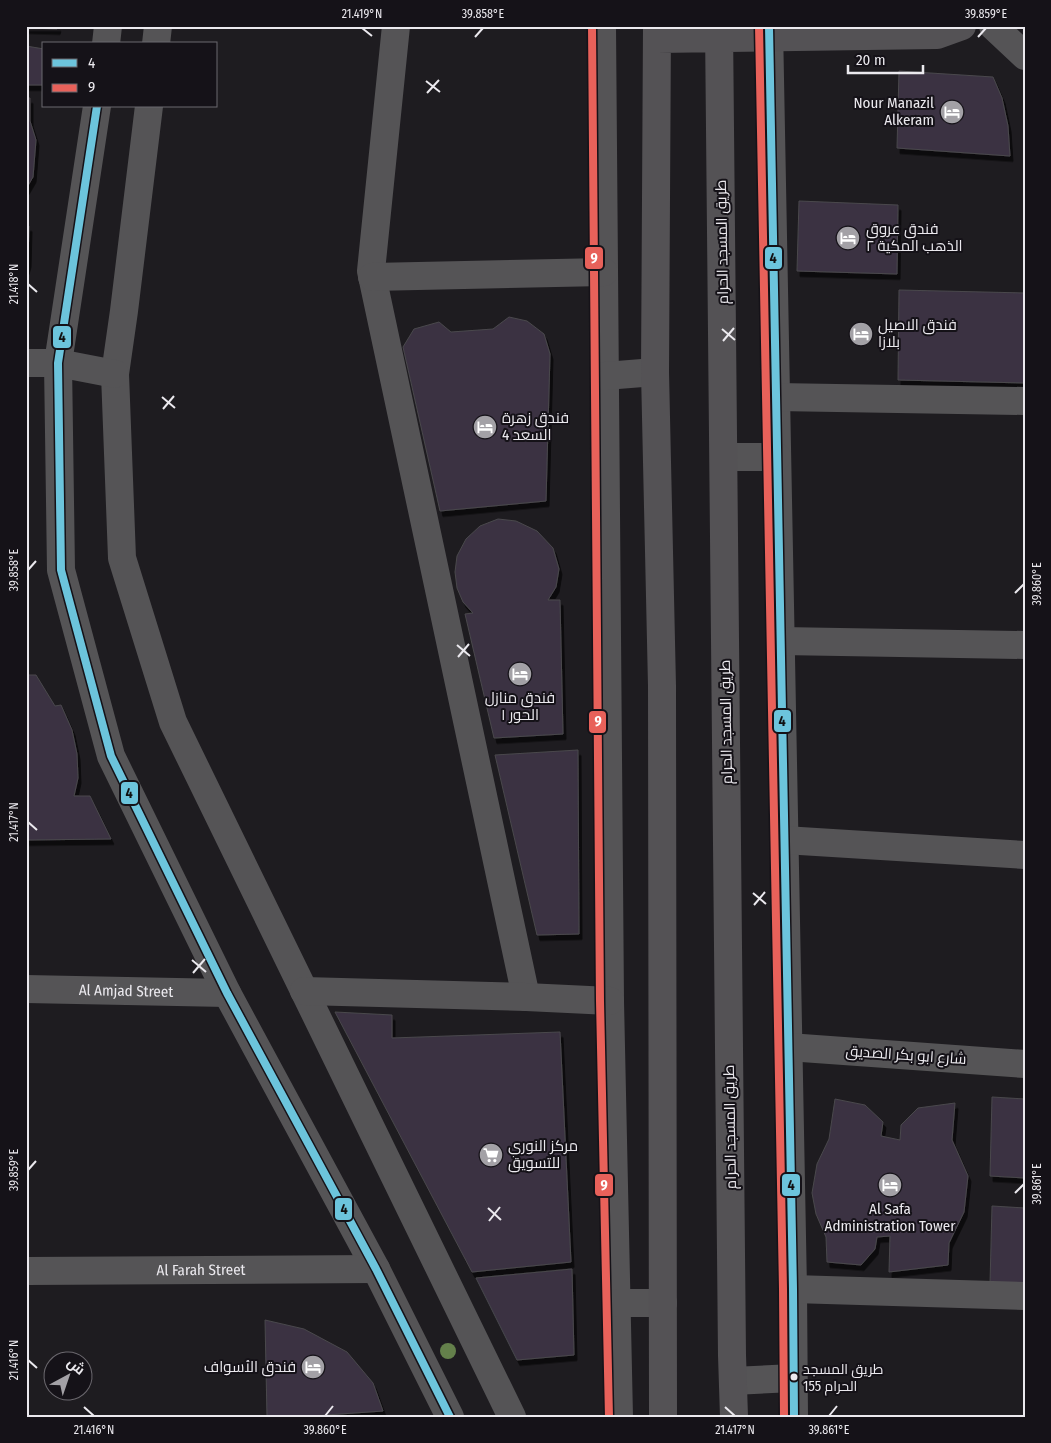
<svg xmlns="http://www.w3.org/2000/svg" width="1051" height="1443" font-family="'Fira Sans Condensed',Cairo,sans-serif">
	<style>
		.building { fill: #3a3342; stroke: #4a484c; filter: url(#shadow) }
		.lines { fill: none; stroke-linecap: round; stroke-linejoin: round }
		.minor { stroke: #555456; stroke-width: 28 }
		.major { stroke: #545255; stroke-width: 28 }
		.bus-1-casing { stroke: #151218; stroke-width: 11 }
		.bus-2-casing { stroke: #151218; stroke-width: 11 }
		.bus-1 { stroke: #6cc4dc; stroke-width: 8 }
		.bus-2 { stroke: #e8615a; stroke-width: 8 }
		.tree { fill: #64804b }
		.ticks { fill: none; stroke: #ebe9ee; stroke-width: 2 }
		.bus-dot { fill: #ebe9ee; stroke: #151218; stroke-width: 2 }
		.labels { text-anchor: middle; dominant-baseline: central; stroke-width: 4; stroke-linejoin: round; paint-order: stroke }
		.bus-label { font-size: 14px; fill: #ebe9ee; stroke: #151218; text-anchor: start }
		.poi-label { font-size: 15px; fill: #ebe9ee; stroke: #151218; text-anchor: start }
		.street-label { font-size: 15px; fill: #ebe9ee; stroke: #151218 }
		.line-badge { stroke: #151218; stroke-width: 2 }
		.badge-label { font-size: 14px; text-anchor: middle; font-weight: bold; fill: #fff }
		.pale-badge-label { font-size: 14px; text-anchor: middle; font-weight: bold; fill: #111 }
		.neatline { fill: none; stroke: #ebe9ee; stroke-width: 2 }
		.ticks-label { font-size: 12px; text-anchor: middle; fill: #ebe9ee }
	</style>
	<defs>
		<filter id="shadow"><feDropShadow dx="3" dy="5.5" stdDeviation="0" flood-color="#0009"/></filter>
	</defs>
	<rect width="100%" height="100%" fill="#1e1c20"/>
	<!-- building -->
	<path class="building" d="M26 26H58L57 29 26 28Z
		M26 46 44 49V85H26Z
		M899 71 993 77 1002 98 1008 126 1010 156 897 148Z
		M26 98H30V121L36 140 33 177 26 189Z
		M799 201 898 205 897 274 797 271Z
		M26 226H29L28 262 26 269Z
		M899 290 1025 293V383L898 380Z
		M509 317 527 321 544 334 550 354 546 501 440 511 403 347 414 329 439 322 451 332 493 329Z
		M498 519 516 521 537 531 553 548 559 569 556 587 548 600H560L563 734 494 738 465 614 473 613 463 602 457 588 455 572 457 556 466 539 480 526Z
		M26 675H36L55 706 61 705 72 730 77 754 78 778 74 796H90L111 839 26 840Z
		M578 750 579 934 537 935 495 755Z
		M335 1012 392 1015V1038L560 1032 571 1262 472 1272Z
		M992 1097 1025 1099V1178L990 1176Z
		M835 1099 865 1105 883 1122 881 1136 900 1140 901 1125 918 1108 955 1103 952 1140 968 1176 964 1212 949 1243 948 1265 889 1272 890 1236 877 1237 875 1249 861 1265 827 1262 826 1237 816 1214 812 1193 817 1164 829 1139Z
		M992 1206 1025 1208V1285L990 1284Z
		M572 1269 574 1355 517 1360 476 1278Z
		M265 1320 304 1329 347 1352 373 1383 383 1411 298 1417H267Z"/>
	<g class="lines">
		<!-- minor -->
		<g class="minor">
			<path d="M396 26 371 271 526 997"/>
			<path d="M602 26 610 1001 619 1417"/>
			<path d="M769 26 793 1289 794 1417"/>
			<path d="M993 26 1025 56"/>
			<path d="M106 44 108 26"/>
			<path d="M156 44 158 26"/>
			<path d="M97 106 58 363 61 570 111 756 227 993 376 1269 450 1417"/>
			<path d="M149 106 124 311 115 374 122 558 173 722 512 1417"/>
			<path d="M372 277 604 272"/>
			<path d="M26 363H58L115 374"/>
			<path d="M605 376 655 372"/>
			<path d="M776 397 1025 401"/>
			<path d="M724 457H777"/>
			<path d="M781 641 1025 645"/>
			<path d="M784 840 1025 855"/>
			<path id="s1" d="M26 989 227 993"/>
			<path d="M304 991 526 997 610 1001"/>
			<path d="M788 1047 1025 1064"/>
			<path id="s2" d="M26 1271 376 1269"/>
			<path d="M793 1289 1025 1296"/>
			<path d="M617 1303H663"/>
			<path d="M733 1381 793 1378"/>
		</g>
		<!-- major -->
		<path class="major" d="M657 26 655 372 662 686 663 1417
			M719 26 732 1355 734 1417
			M657 39 937 35 962 26"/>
		<!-- bus-1 casing -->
		<g class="bus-1-casing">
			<path id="bus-1" d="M769 26 793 1289 794 1417
				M97 106 58 363 61 570 111 756 227 993 376 1269 450 1417"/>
		</g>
		<!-- bus-2 casing -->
		<g class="bus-2-casing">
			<path id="bus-2" d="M592 26 600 1001 609 1417
				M759 26 783 1289 784 1417"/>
		</g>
		<!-- bus-1 -->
		<use href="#bus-1" class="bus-1"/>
		<!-- bus-2 -->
		<use href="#bus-2" class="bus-2"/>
	</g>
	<!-- trees -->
	<circle class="tree" cx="448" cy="1351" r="8"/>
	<!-- ticks -->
	<path class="ticks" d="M362 28 372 36M475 37 483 28M978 37 986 28M426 81 440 92M427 93 439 80M28 284 37 292M722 329 735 340M723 341 734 328M162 397 175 408M163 409 174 396M28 570 36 561M1015 593 1024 584M457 645 470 656M458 657 469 644M28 822 37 830M753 893 766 904M754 905 765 892M192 960 206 972M193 973 205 959M28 1170 36 1161M1015 1193 1024 1184M488 1208 501 1220M489 1221 500 1207M28 1360 37 1368M84 1407 94 1416M725 1407 735 1416M325 1416 333 1406M829 1416 837 1406"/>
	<!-- icons -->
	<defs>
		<g id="hotel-disc" transform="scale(1.25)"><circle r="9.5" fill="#a3a1a6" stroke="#151218"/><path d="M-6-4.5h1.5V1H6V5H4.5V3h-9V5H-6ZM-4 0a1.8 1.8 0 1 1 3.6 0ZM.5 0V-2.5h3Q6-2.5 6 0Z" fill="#fff"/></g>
		<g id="supermarket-disc" transform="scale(1.25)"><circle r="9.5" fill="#a3a1a6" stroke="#151218"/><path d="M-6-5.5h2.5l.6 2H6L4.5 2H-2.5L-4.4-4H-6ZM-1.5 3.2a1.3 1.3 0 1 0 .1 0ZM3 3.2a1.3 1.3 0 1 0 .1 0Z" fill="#fff"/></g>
	</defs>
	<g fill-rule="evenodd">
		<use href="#hotel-disc" x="952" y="112"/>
		<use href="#hotel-disc" x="848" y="238"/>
		<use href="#hotel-disc" x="861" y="334"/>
		<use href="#hotel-disc" x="485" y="427"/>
		<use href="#hotel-disc" x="520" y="674"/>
		<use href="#supermarket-disc" x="491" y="1155"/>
		<use href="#hotel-disc" x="890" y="1185"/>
		<use href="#hotel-disc" x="313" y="1367"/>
	</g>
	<!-- markers -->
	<circle class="bus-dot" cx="794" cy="1377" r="4.5"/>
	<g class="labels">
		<!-- bus labels -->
		<g class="bus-label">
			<text x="803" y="1369">طريق المسجد<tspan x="803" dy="17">الحرام 155</tspan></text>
		</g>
		<!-- poi labels -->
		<g class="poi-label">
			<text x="934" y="103" text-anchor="end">Nour Manazil<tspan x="934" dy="17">Alkeram</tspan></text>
			<text x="866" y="229">فندق عروق<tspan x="866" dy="17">الذهب المكية ٢</tspan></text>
			<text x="878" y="325">فندق الاصيل<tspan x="878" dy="17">بلازا</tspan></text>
			<text x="502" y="418">فندق زهرة<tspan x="502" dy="17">السعد 4</tspan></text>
			<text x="520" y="698" text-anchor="middle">فندق منازل<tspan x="520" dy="17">الحور ١</tspan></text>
			<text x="508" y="1146">مركز النوري<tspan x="508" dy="17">للتسويق</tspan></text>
			<text x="890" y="1209" text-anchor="middle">Al Safa<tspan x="890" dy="17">Administration Tower</tspan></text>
			<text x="296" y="1367" text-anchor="end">فندق الأسواف</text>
		</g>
		<!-- street labels -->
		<g class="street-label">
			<text transform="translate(722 242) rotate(-91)">طريق المسجد الحرام</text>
			<text transform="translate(726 722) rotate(-91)">طريق المسجد الحرام</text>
			<text stroke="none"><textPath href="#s1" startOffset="100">Al Amjad Street</textPath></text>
			<text transform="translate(906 1055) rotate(4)">شارع ابو بكر الصديق</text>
			<text transform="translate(730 1127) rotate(-91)">طريق المسجد الحرام</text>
			<text stroke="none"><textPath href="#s2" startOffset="175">Al Farah Street</textPath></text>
		</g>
	</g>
	<g class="line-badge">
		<rect x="764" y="246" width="19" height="24" rx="5" fill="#6cc4dc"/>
		<rect x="584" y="246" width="20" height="24" rx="5" fill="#e8615a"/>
		<rect x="52" y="325" width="20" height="24" rx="5" fill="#6cc4dc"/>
		<rect x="773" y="709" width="19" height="24" rx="5" fill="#6cc4dc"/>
		<rect x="588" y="710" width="19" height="24" rx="5" fill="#e8615a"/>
		<rect x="120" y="781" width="19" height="24" rx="5" fill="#6cc4dc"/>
		<rect x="781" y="1173" width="20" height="24" rx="5" fill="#6cc4dc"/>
		<rect x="594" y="1173" width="20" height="24" rx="5" fill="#e8615a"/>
		<rect x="334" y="1197" width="19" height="24" rx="5" fill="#6cc4dc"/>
	</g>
	<g class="badge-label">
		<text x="594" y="263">9</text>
		<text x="598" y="726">9</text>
		<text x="604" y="1190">9</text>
	</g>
	<g class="pale-badge-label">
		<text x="773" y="263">4</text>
		<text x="62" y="342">4</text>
		<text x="782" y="726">4</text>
		<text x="129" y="798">4</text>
		<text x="791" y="1190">4</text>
		<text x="344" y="1214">4</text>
	</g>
	<!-- border -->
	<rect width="1051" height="1443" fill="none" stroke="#151218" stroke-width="55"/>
	<!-- legend -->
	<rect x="42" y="42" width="175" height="65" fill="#151218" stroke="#6b686e"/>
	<rect x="52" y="59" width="25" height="8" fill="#6cc4dc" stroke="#6b686e"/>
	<text x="88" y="68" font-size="15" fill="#ebe9ee">4</text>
	<rect x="52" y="84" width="25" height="8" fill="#e8615a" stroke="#6b686e"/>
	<text x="88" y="92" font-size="15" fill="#ebe9ee">9</text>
	<!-- north arrow -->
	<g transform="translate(68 1376) rotate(40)"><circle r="24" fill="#151218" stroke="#6b686e"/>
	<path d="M0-4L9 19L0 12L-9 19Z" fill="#a3a1a6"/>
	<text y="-8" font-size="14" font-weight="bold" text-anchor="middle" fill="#ebe9ee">ش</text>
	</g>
	<!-- scale -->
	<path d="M848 65v8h75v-8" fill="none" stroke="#ebe9ee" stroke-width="2.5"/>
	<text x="856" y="65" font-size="15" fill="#ebe9ee" stroke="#151218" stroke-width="4" paint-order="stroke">20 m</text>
	<rect x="28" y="28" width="996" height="1388" class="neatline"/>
	<g class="ticks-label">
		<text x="362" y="18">21.419°N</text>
		<text x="483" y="18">39.858°E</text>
		<text x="986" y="18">39.859°E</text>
		<text transform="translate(14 284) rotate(-90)" y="4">21.418°N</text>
		<text transform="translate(14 570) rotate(-90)" y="4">39.858°E</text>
		<text transform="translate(1037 584) rotate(-90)" y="4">39.860°E</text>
		<text transform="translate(14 822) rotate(-90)" y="4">21.417°N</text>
		<text transform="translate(14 1170) rotate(-90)" y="4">39.859°E</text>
		<text transform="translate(1037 1184) rotate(-90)" y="4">39.861°E</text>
		<text transform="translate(14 1360) rotate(-90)" y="4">21.416°N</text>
		<text x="94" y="1434">21.416°N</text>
		<text x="325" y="1434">39.860°E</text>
		<text x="735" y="1434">21.417°N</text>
		<text x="829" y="1434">39.861°E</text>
	</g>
</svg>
